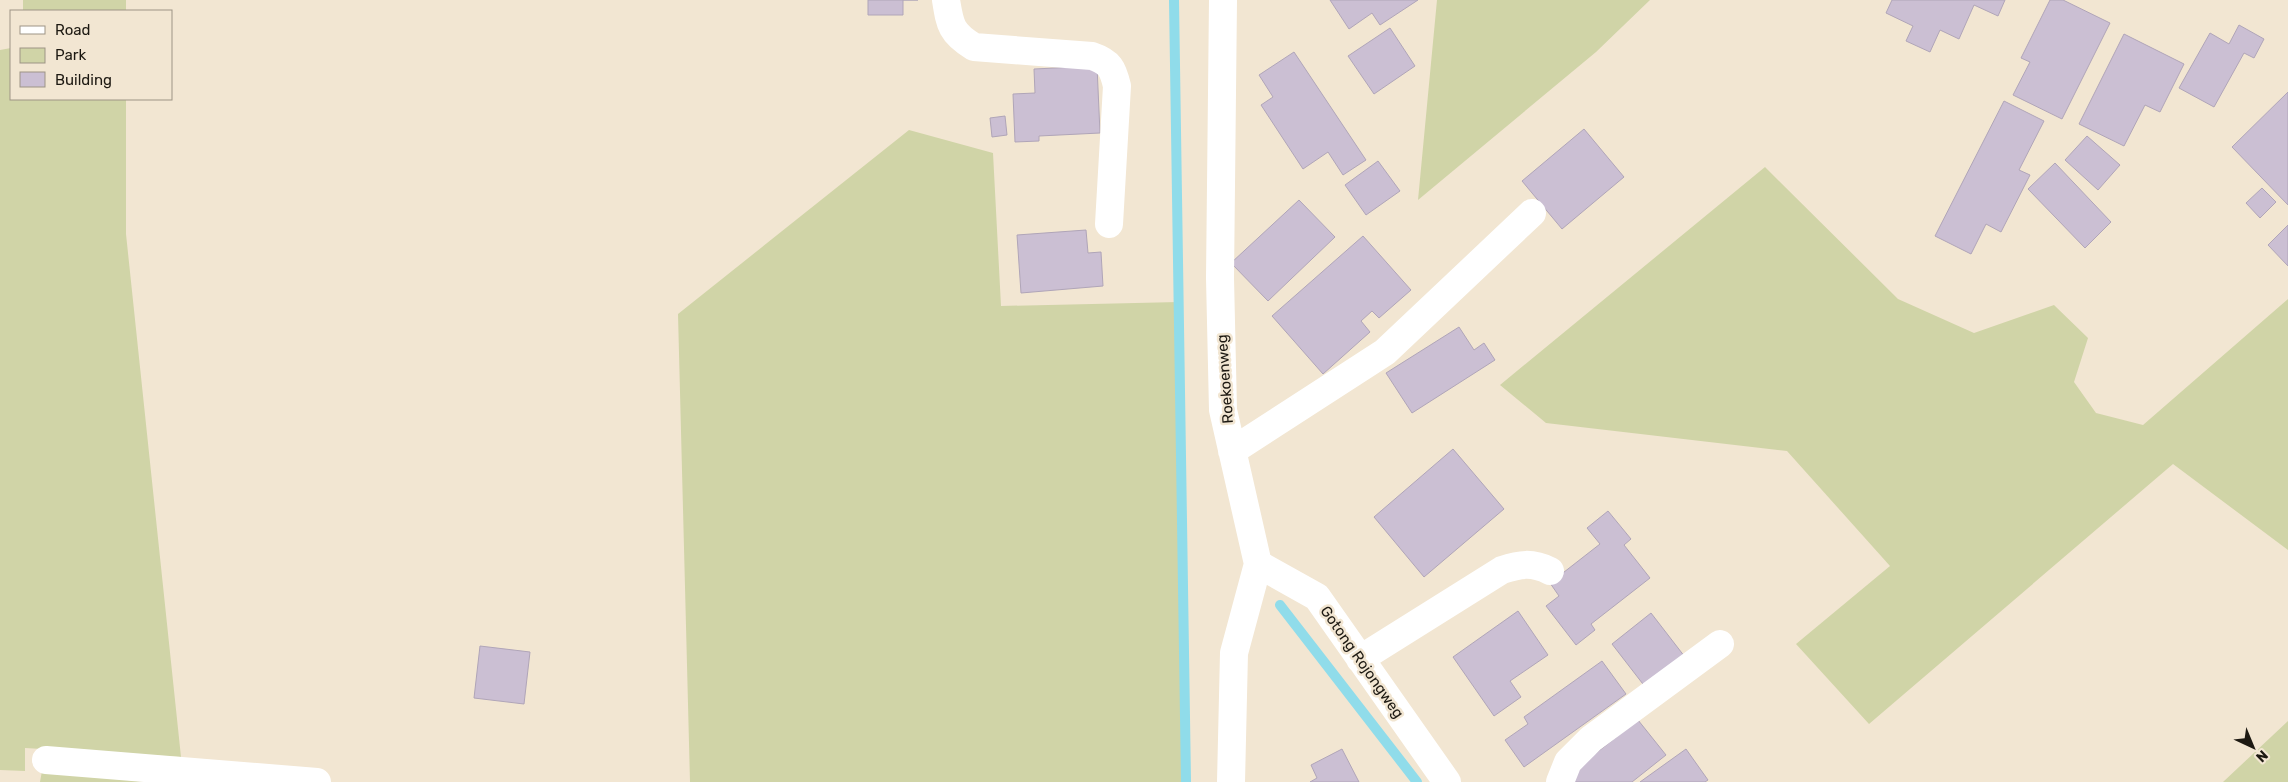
<svg xmlns="http://www.w3.org/2000/svg" width="2288" height="782" font-family="Rubik,sans-serif">
	<style>
		.green { fill: #d0d4a7 }
		.lines { fill: none; stroke-linecap: round; stroke-linejoin: round }
		.stream { stroke: #90dcea; stroke-width: 10 }
		.building { fill: #cbbfd3; stroke: #b0a5b8 }
		.minor { stroke: #fff; stroke-width: 28 }
		.labels { text-anchor: middle; dominant-baseline: central; stroke-width: 5; stroke-linejoin: round; paint-order: stroke }
		.street-label { font-size: 15px; fill: #1d1912; stroke: #f2e6d2 }
	</style>
	<rect width="100%" height="100%" fill="#f2e6d2"/>
	<!-- green -->
	<path class="green" d="M23 0H126V11H23Z
		M1437 0H1650L1596 52 1418 200Z
		M11 48V99H126V234L181 757 25 748V771L0 770V50Z
		M909 130 993 153 1001 306 1179 302 1186 782H690L678 314Z
		M1765 167 1898 299 1974 333 2054 305 2088 338 2074 382 2096 413 2143 425 2288 299V550L2173 464 1869 724 1796 644 1890 566 1787 451 1546 423 1500 385Z
		M2288 721V782H2223Z
		M42 771 146 782H40Z"/>
	<g class="lines">
		<!-- stream -->
		<path class="stream" d="M1174 0 1186 782
			M1280 605 1417 782"/>
	</g>
	<!-- building -->
	<path class="building" d="M868 0H918H903V15H868Z
		M1330 0H1418L1380 25 1372 13 1349 29Z
		M1892 0H2005L1998 16 1974 5 1959 39 1940 30 1930 52 1906 41 1913 26 1886 13Z
		M2050 0H2063L2110 23 2062 119 2013 95 2030 62 2021 58Z
		M2239 25 2264 39 2254 58 2244 53 2214 107 2179 88 2210 33 2229 44Z
		M1390 28 1415 66 1374 94 1348 56Z
		M2124 34 2184 64 2160 112 2145 105 2124 146 2079 124Z
		M1294 52 1366 160 1343 175 1328 152 1303 169 1261 105 1273 97 1259 75Z
		M1097 66 1100 133 1039 136V141L1015 142 1013 94 1035 93 1034 69Z
		M2288 92V205L2232 147Z
		M2004 101 2044 121 2019 170 2030 175 2001 232 1986 224 1971 254 1935 236Z
		M1005 116 1007 135 992 137 990 118Z
		M1584 129 1624 177 1562 229 1522 181Z
		M2087 136 2120 165 2098 190 2065 160Z
		M1378 161 1400 191 1366 215 1345 185Z
		M2055 163 2111 222 2085 248 2028 189Z
		M2262 188 2276 202 2260 218 2246 203Z
		M1299 200 1335 237 1268 301 1231 263Z
		M2288 225V266L2268 245Z
		M1086 230 1088 253 1101 252 1103 286 1021 293 1017 235Z
		M1363 236 1411 290 1379 318 1372 311 1361 321 1370 332 1323 374 1272 316Z
		M1459 327 1474 350 1484 343 1495 360 1412 413 1386 373Z
		M1453 449 1504 509 1424 577 1374 517Z
		M1608 511 1631 539 1624 545 1650 578 1591 624 1595 630 1576 645 1546 606 1559 596 1550 583 1600 544 1587 528Z
		M1518 611 1548 655 1510 681 1521 697 1494 716 1453 657Z
		M1651 613 1685 657 1646 688 1612 644Z
		M480 646 530 652 524 704 474 698Z
		M1602 661 1626 694 1524 767 1505 740 1528 724 1524 717Z
		M1638 720 1666 755 1632 782H1564L1562 780Z
		M1342 749 1359 782H1310L1317 778 1311 765Z
		M1686 749 1708 780 1705 782H1640Z"/>
	<g class="lines">
		<!-- minor -->
		<path class="minor" d="M946 0C950 25 951 33 974 47L1092 56C1110 62 1113 69 1117 86L1109 224
			M1223 0 1220 278 1223 410 1258 564 1234 653 1231 782
			M1232 451 1385 352 1532 213
			M1258 564 1317 597 1447 782
			M1360 659 1502 570C1520 564 1532 562 1550 571
			M46 760 317 782
			M1560 782 1568 762 1591 739 1720 644"/>
	</g>
	<g class="labels">
		<!-- street labels -->
		<g class="street-label">
			<text transform="translate(1225 379) rotate(-94)">Roekoenweg</text>
			<text transform="translate(1362 662) rotate(55)">Gotong Rojongweg</text>
		</g>
	</g>
	<!-- legend -->
	<rect x="10" y="10" width="162" height="90" fill="#f2e6d2" stroke="#9d9485"/>
	<rect x="20" y="26" width="25" height="8" fill="#ffffff" stroke="#9d9485"/>
	<text x="55" y="35" font-size="15" fill="#1d1912">Road</text>
	<rect x="20" y="48" width="25" height="15" fill="#d0d4a7" stroke="#9d9485"/>
	<text x="55" y="60" font-size="15" fill="#1d1912">Park</text>
	<rect x="20" y="72" width="25" height="15" fill="#cbbfd3" stroke="#9d9485"/>
	<text x="55" y="85" font-size="15" fill="#1d1912">Building</text>
	<!-- north arrow -->
	<g transform="translate(2253 747) rotate(136)" stroke="#f2e6d2" stroke-width="4" paint-order="stroke">
	<path d="M0-4L9 19L0 12L-9 19Z" fill="#1d1912"/>
	<text y="-8" font-size="14" font-weight="bold" text-anchor="middle" fill="#1d1912">N</text>
	</g>
</svg>
